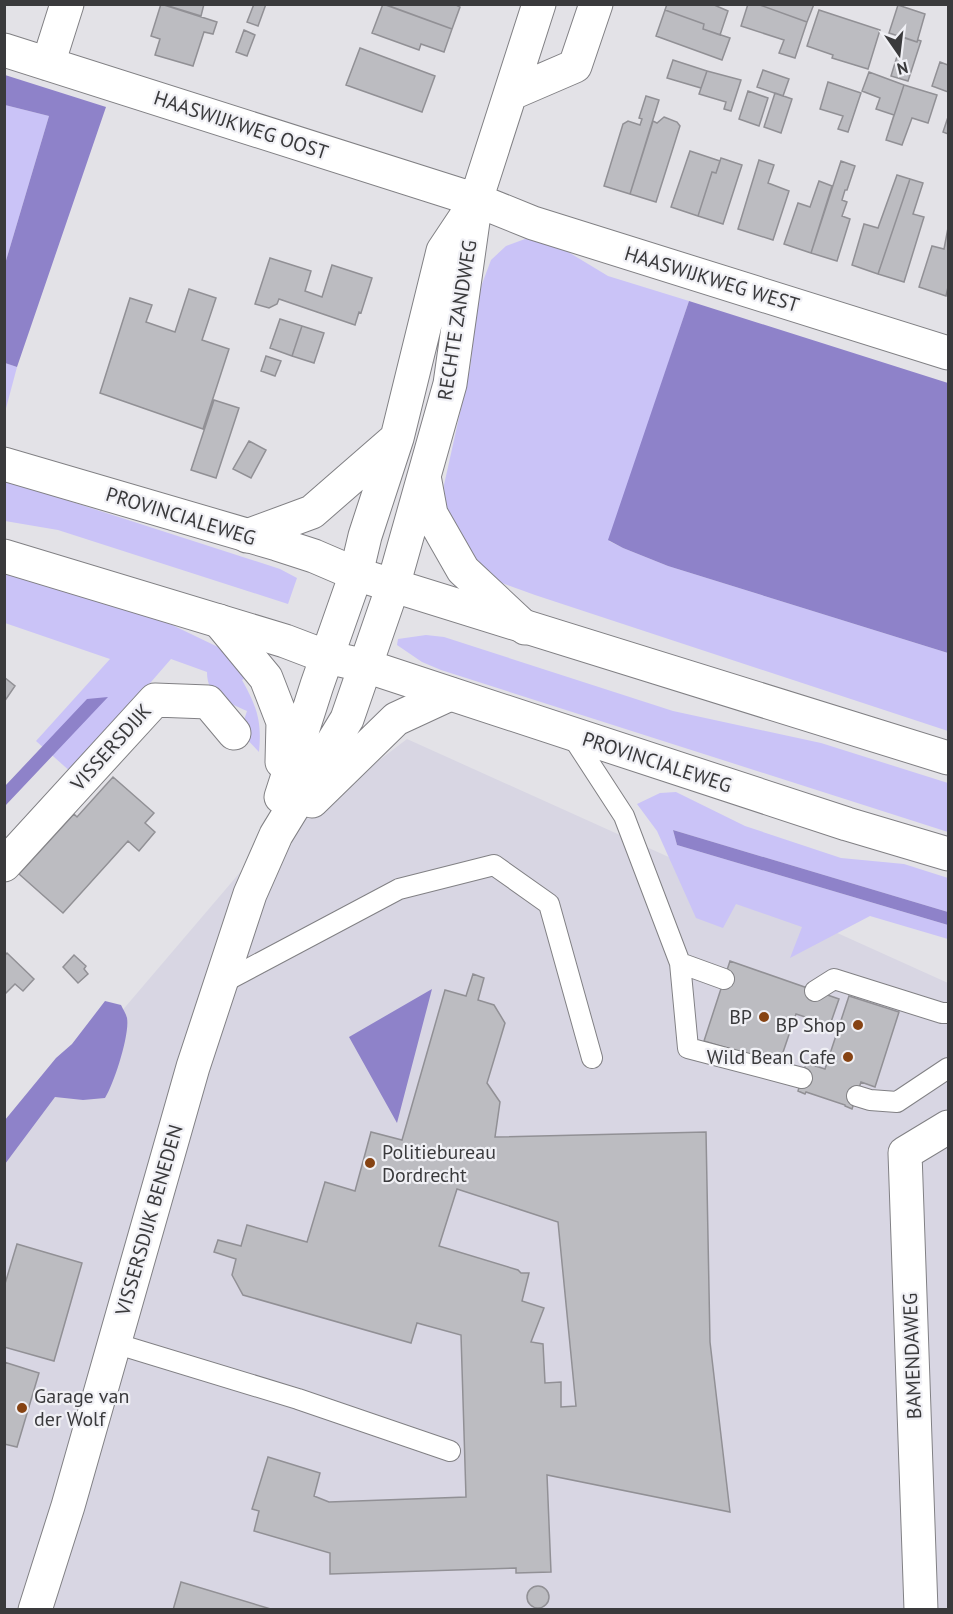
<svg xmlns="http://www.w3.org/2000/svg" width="953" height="1614" font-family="'PT Sans',sans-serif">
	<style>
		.built { fill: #d8d6e3 }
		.green { fill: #cac3f7 }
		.water { fill: #8e82c9 }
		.building { fill: #bcbcc1; stroke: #919095; stroke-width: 1.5; fill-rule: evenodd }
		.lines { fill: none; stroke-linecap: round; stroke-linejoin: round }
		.service-casing { stroke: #818084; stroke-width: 22 }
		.minor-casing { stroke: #818084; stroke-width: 35 }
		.secondary-casing { stroke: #818084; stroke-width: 35 }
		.service { stroke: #fff; stroke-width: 20 }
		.minor { stroke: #fff; stroke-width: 33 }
		.secondary { stroke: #fff; stroke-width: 33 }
		.poi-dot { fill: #864313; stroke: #f0f0f5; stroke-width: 2 }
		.labels { text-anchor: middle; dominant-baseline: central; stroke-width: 4.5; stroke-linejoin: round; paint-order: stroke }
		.street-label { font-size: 20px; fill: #3a3a3c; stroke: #f0f0f5 }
		.poi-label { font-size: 20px; fill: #3a3a3c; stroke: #f0f0f5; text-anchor: end }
	</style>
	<rect width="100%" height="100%" fill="#e3e2e7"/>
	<!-- built -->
	<path class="built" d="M407 739 948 983V1609L5 1610V1148L254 856Z"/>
	<!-- green -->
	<path class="green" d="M5 105 49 116 5 264Z
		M525 239 550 241 608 276 689 301 609 541 623 548 668 566 948 653V731L535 595 502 583 471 560 445 517 444 485 470 368 479 292 491 260 506 246Z
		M5 363 17 367 5 412Z
		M4 480 280 569 297 578 288 604 58 530 5 521Z
		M5 565 168 623 218 647 236 659 251 674 242 680C257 707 262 721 259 752L240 732 247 711C226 701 207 697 207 672L171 659 72 773 36 741 110 659 5 623Z
		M426 635 444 637 673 711 821 743 948 783V832L441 670 422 662 397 645 398 639Z
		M676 792 745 826 841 858 904 864 948 878V912L673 830 677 845 948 925V939L870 916 790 958 802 927 736 904 723 928 696 918 657 831 637 804 660 793Z"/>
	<!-- water -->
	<path class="water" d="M5 75 106 107 17 367 5 363V264L49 116 5 105Z
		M689 301 948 383V653L668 566 623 548 608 540Z
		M108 697 5 806V786L87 699Z
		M673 830 948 912V925L677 845Z
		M432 989 397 1123 349 1037Z
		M105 1001 121 1005C123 1009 126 1014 127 1018 130 1034 114 1084 105 1098L83 1100 55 1097 5 1164V1120L56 1058 72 1044Z"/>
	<!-- building -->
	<path class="building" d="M161 4 217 22 213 34 204 32 193 66 155 55 160 39 151 36Z
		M162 4H204L201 16Z
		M254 4H266L258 26 247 22Z
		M383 4 452 29 444 52 421 44 419 50 372 33Z
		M384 4H454L460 7 452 29Z
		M667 4H712L728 11 720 35 703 29 704 24 665 10Z
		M748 4H757L807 22 795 58 779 53 784 40 741 26Z
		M757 4H814L807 22Z
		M898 5 925 14 917 42 889 33Z
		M665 10 704 24 703 29 730 38 722 60 656 36Z
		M819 10 880 30 868 69 832 58 833 55 807 46Z
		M244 30 255 35 247 56 236 52Z
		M903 37 917 42 918 40 921 41 908 81 891 76Z
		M360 48 435 76 422 112 346 85Z
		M673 60 707 71 701 88 667 78Z
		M940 62 948 65V92L932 86Z
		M763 70 789 79 783 96 757 87Z
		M707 71 741 80 731 111 724 109 726 102 699 94Z
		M869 72 904 85 886 140 894 115 876 109 880 98 862 91Z
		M828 82 861 93 848 132 838 129 843 116 820 109Z
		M904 85 937 95 928 123 912 118 902 145 886 140Z
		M748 91 768 98 759 126 739 119Z
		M775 93 792 99 781 133 764 127Z
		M646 96 659 100 630 194 604 186 623 124 628 121 640 125 642 119 639 118Z
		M664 117 677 122 680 126 656 202 630 194 653 121 657 123Z
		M948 117V134L943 132Z
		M690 151 720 161 716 173 712 172 698 216 671 207Z
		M721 158 742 165 723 224 698 216 712 172 716 173Z
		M759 160 774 165 768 183 789 191 773 240 738 229Z
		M841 161 855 166 847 190H845L842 200 847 202 842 216 850 219 837 261 811 253Z
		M897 175 910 179 878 274 852 265 864 224 878 228Z
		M910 179 923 183 913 214 924 217 904 282 878 274Z
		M819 181 832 186 811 253 784 244 798 203 810 207Z
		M948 228V287L946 296 919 287 932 246 944 249Z
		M270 258 311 271 305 291 322 297 332 265 372 278 361 313 359 312 355 325 279 299 277 304 269 308 255 304Z
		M189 289 216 298 202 340 229 349 203 429 100 393 130 298 152 305 146 322 175 332Z
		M280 319 302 326 292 356 270 348Z
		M302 326 324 333 314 363 292 356Z
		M266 356 281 361 275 376 261 371Z
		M214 400 239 408 216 478 191 470Z
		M249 441 266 450 251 478 233 469Z
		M4 677 15 686 4 702Z
		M113 777 154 813 145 823 155 832 139 851 128 841 63 913 19 874 74 814 77 817Z
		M7 953 34 979 23 991 15 984 4 995V956Z
		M74 955 86 966 84 969 88 974 78 983 63 967Z
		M730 961 839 999 830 1025 796 1014 779 1064 704 1041Z
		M473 974 484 978 478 1000 494 1005 505 1023 487 1083 500 1102 495 1137 706 1132 710 1342 730 1512 547 1475 551 1572 516 1573V1568L330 1574V1553L254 1531 259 1511 252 1509 268 1457 320 1473 314 1496 329 1502 466 1497 461 1335 417 1323 411 1343 243 1295 232 1275 236 1259 214 1252 218 1240 241 1246 247 1225 307 1242 325 1182 355 1191 371 1132 402 1140 445 990 466 996ZM457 1189 558 1222 576 1406 561 1407V1382L545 1383 543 1344 531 1342 544 1308 522 1301 529 1273H521L518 1270 439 1246Z
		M849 996 899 1012 875 1087 861 1082 852 1109 845 1106V1105L806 1092 805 1094 798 1091 806 1063 825 1069Z
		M17 1244 82 1263 54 1361 4 1347V1287Z
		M4 1362 39 1373 17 1447 4 1444Z
		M181 1582 274 1610H173Z
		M527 1597a11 11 0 1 1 22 0a11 11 0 1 1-22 0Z"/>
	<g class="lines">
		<!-- service casing -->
		<g class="service-casing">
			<path id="service" d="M570 733 624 816 680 963 724 979
				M680 963 688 1048 802 1078
				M222 983 399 889 494 865 549 904 592 1058
				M815 991 834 979 942 1013H948
				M857 1096 870 1100 897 1102 948 1068
				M114 1343 298 1399 450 1451"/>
		</g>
		<!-- minor casing -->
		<g class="minor-casing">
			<path id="minor" d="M4 50 476 200 533 223 948 353
				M48 64 67 4
				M510 94 575 66 596 4
				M424 476 431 514 463 570 525 628
				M247 536 312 512 397 438
				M219 621 266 678 283 722 282 762
				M281 797 317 685 356 574 365 536 397 438 443 251 471 209
				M312 801 396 719 450 694
				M4 865 155 700 208 702 234 733
				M35 1610 68 1506 193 1067 250 894 276 835 347 719 393 586 450 384 476 200 539 4
				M921 1610 905 1153 948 1127"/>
		</g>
		<!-- secondary casing -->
		<g class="secondary-casing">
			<path id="secondary" d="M4 464 277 544 314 556 356 574 948 758
				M4 556 285 641 327 657 366 666 847 824 948 854"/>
		</g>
		<!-- service -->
		<use href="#service" class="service"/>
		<!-- minor -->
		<use href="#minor" class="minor"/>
		<!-- secondary -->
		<use href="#secondary" class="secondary"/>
	</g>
	<!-- markers -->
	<g class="poi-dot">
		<circle cx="764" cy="1017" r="6"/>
		<circle cx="858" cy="1025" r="6"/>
		<circle cx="848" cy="1057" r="6"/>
		<circle cx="370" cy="1163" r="6"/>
		<circle cx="22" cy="1408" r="6"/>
	</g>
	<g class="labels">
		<!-- street labels -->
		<g class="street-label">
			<text transform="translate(241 125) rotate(18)">HAASWIJKWEG OOST</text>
			<text transform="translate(712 279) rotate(17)">HAASWIJKWEG WEST</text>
			<text transform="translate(457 320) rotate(-81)">RECHTE ZANDWEG</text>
			<text transform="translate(181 516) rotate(17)">PROVINCIALEWEG</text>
			<text transform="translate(111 747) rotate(-48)">VISSERSDIJK</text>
			<text transform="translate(657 762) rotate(18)">PROVINCIALEWEG</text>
			<text transform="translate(149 1220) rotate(-74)">VISSERSDIJK BENEDEN</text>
			<text transform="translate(912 1356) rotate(-92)">BAMENDAWEG</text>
		</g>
		<!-- poi labels -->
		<g class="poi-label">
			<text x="752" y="1017">BP</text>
			<text x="846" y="1025">BP Shop</text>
			<text x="836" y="1057">Wild Bean Cafe</text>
			<text x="382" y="1152" text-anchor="start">Politiebureau<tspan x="382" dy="23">Dordrecht</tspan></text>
			<text x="34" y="1396" text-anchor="start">Garage van<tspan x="34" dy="23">der Wolf</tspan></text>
		</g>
	</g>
	<!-- border -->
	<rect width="953" height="1614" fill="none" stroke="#3a3a3c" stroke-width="12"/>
	<!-- north arrow -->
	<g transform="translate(899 54) rotate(166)" stroke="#f0f0f5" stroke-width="4.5" paint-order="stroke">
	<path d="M0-4.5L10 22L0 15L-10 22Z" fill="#3a3a3c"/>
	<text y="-9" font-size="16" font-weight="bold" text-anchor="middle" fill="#3a3a3c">N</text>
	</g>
</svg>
